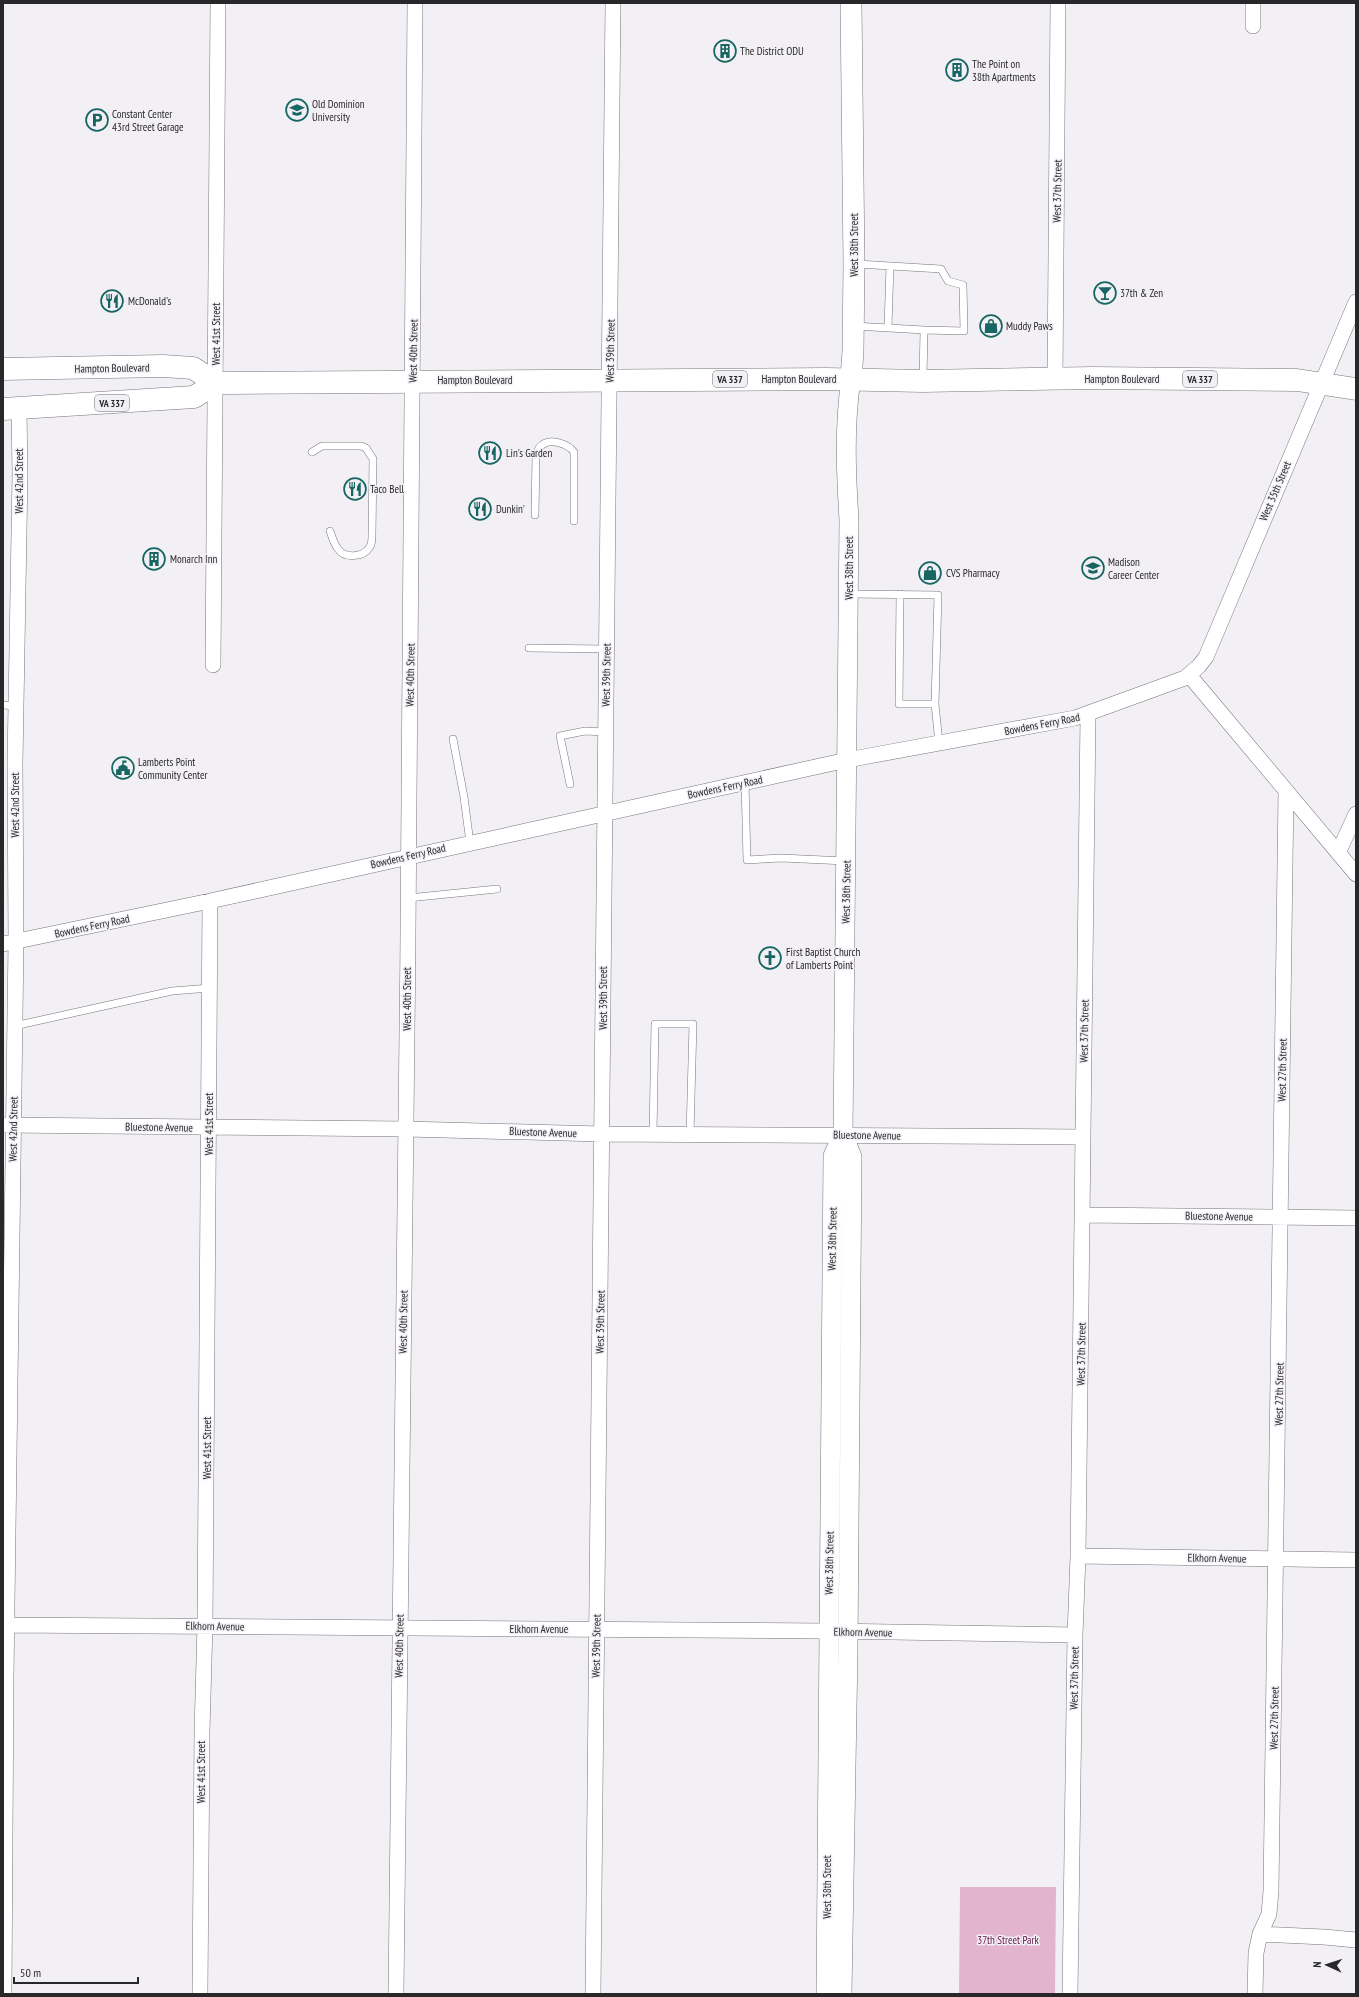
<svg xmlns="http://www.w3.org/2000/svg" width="1359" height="1997" font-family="'PT Sans Narrow',sans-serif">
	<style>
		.green { fill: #e2b4cd }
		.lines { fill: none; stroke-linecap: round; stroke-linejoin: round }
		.service-casing { stroke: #76757a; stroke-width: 8 }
		.minor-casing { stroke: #76757a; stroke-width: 16 }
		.tertiary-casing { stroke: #76757a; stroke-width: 20 }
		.secondary-casing { stroke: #76757a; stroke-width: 22 }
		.primary-casing { stroke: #76757a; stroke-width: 23 }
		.service { stroke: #fff; stroke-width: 7 }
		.minor { stroke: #fff; stroke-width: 15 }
		.tertiary { stroke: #fff; stroke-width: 19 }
		.secondary { stroke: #fff; stroke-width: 21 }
		.primary { stroke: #fff; stroke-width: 22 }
		.labels { text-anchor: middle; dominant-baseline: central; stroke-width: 3; stroke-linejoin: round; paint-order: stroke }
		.shield { fill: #f2f0f5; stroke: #656366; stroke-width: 1 }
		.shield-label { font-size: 10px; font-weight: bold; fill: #282729 }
		.poi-label { font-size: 11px; fill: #282729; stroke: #f2f0f5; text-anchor: start }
		.street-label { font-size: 11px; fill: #282729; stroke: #f2f0f5 }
		.park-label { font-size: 11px; fill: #641249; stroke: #f2f0f5 }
	</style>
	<rect width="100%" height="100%" fill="#f2f0f5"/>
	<!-- green -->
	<path class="green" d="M960 1887H1056L1055 1994H959Z"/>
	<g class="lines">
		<!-- service casing -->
		<g class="service-casing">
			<path id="service" d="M857 264 941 269 948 281 963 285 964 331 924 330 923 379
				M854 326 924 330
				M888 327 890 266
				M312 452 322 446H361L366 448 373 459 372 536C372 540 372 545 369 548 363 557 345 559 338 549 334 544 332 537 330 531
				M535 515 536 456C537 453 538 447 542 445 551 438 568 444 574 452V521
				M850 594 938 595 935 704 939 743
				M900 594 899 704H935
				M529 648 606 649
				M3 705 16 706
				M453 739 464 797 470 843
				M745 783 747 860 781 858 846 861
				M570 784 560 736 585 731 605 732
				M408 898 497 889
				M14 1026 172 991 210 988
				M653 1134 655 1024H693L690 1134"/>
		</g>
		<!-- minor casing -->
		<g class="minor-casing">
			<path id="minor" d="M1253 3V26
				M1055 379 1058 3
				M213 665 218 3
				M1189 675 1356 874
				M1338 853 1356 814
				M3 944 210 901 847 760 1075 718 1185 678 1199 666 1206 657 1356 302
				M4 1125 406 1129 602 1134 1083 1137
				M1083 1215 1356 1218
				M1078 1556 1356 1560
				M3 1625 828 1631 1075 1635
				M1260 1934 1324 1937 1356 1940
				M4 1994 6 1677 16 942 15 763 20 474 19 409
				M200 1994 202 1732 205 1625 210 901
				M396 1994C402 1330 414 667 415 3
				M593 1994 613 3
				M1070 1994 1075 1635 1078 1556 1088 715
				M1255 1994 1256 1953 1260 1934 1269 1914 1271 1891 1286 791"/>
		</g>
		<!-- tertiary casing -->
		<g class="tertiary-casing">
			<path id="tertiary" d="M826 1994 833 1156 843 1134
				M842 1994 848 1652 852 1157 843 1134 849 520C846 473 844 426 851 379"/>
		</g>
		<!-- secondary casing -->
		<g class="secondary-casing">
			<path id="secondary" d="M851 379 853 351 854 264 851 3"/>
		</g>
		<!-- primary casing -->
		<g class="primary-casing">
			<path id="primary" d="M3 369 163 366 193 368 216 383H232L826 379 923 381 1093 378 1297 380 1356 389
				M3 409 194 397 216 383"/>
		</g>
		<!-- service -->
		<use href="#service" class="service"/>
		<!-- minor -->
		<use href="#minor" class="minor"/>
		<!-- tertiary -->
		<use href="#tertiary" class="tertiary"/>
		<!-- secondary -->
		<use href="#secondary" class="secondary"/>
		<!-- primary -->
		<use href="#primary" class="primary"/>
	</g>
	<!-- icons -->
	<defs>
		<g id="building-ring" transform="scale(1.15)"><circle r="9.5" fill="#f2f0f5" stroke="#186663" stroke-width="1.5"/><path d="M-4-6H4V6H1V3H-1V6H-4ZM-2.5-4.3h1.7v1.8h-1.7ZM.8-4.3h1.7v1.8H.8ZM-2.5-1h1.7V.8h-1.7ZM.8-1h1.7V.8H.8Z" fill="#186663"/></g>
		<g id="university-ring" transform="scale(1.15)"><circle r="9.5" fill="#f2f0f5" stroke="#186663" stroke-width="1.5"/><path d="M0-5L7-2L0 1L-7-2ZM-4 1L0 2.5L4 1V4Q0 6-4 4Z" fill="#186663"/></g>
		<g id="parking-ring" transform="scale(1.15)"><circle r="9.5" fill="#f2f0f5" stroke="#186663" stroke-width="1.5"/><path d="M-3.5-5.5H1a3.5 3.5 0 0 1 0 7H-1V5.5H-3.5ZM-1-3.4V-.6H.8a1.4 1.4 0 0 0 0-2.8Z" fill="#186663"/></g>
		<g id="bar-ring" transform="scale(1.15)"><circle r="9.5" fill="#f2f0f5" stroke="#186663" stroke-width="1.5"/><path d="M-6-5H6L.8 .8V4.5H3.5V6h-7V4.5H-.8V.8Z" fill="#186663"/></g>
		<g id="restaurant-ring" transform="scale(1.15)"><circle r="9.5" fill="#f2f0f5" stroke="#186663" stroke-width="1.5"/><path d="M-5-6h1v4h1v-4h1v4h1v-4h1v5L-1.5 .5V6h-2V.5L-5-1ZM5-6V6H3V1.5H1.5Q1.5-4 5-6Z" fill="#186663"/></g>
		<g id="shop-ring" transform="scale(1.15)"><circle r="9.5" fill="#f2f0f5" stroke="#186663" stroke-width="1.5"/><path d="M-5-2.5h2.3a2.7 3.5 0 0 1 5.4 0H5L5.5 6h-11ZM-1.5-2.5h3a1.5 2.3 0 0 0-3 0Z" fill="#186663"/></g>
		<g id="school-ring" transform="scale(1.15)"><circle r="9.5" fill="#f2f0f5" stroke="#186663" stroke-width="1.5"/><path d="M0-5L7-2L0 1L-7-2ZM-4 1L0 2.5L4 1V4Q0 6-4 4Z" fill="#186663"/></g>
		<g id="civic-ring" transform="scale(1.15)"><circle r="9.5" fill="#f2f0f5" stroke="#186663" stroke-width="1.5"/><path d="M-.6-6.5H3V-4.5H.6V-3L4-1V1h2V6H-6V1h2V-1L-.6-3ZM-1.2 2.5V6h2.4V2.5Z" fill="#186663"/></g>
		<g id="church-ring" transform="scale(1.15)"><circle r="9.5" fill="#f2f0f5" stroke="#186663" stroke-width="1.5"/><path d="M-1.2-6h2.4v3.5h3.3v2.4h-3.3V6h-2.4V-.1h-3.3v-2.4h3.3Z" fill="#186663"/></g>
	</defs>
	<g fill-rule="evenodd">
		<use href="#building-ring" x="725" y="51"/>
		<use href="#building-ring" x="957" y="70"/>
		<use href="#university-ring" x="297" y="110"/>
		<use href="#parking-ring" x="97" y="120"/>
		<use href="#bar-ring" x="1105" y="293"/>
		<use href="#restaurant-ring" x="112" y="301"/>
		<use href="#shop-ring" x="991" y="326"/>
		<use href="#restaurant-ring" x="490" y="453"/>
		<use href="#restaurant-ring" x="355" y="489"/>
		<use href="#restaurant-ring" x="480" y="509"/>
		<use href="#building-ring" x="154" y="559"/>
		<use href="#school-ring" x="1093" y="568"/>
		<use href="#shop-ring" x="930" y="573"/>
		<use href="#civic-ring" x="123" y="768"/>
		<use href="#church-ring" x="770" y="958"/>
	</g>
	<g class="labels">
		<!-- shield labels -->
		<g class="shield">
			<rect x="713" y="371" width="34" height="16" rx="3"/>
			<rect x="1183" y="371" width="34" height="16" rx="3"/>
			<rect x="95" y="395" width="34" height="16" rx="3"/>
		</g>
		<g class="shield-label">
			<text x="730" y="379">VA 337</text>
			<text x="1200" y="379">VA 337</text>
			<text x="112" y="403">VA 337</text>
		</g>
		<!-- poi labels -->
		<g class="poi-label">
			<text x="740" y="51">The District ODU</text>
			<text x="972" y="64">The Point on<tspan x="972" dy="13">38th Apartments</tspan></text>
			<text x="312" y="104">Old Dominion<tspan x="312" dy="13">University</tspan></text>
			<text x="112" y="114">Constant Center<tspan x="112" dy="13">43rd Street Garage</tspan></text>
			<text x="1120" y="293">37th &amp; Zen</text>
			<text x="128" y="301">McDonald's</text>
			<text x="1006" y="326">Muddy Paws</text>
			<text x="506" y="453">Lin's Garden</text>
			<text x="370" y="489">Taco Bell</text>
			<text x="496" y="509">Dunkin'</text>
			<text x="170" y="559">Monarch Inn</text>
			<text x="1108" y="562">Madison<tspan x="1108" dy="13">Career Center</tspan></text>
			<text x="946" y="573">CVS Pharmacy</text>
			<text x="138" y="762">Lamberts Point<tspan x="138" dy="13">Community Center</tspan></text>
			<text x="786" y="952">First Baptist Church<tspan x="786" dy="13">of Lamberts Point</tspan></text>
		</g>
		<!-- street labels -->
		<g class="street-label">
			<text transform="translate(1057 191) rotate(-89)">West 37th Street</text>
			<text transform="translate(854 245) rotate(-90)">West 38th Street</text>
			<text transform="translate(216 334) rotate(-90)">West 41st Street</text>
			<text transform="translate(413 351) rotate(-89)">West 40th Street</text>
			<text transform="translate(610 351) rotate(-89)">West 39th Street</text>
			<text transform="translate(112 368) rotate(-1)">Hampton Boulevard</text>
			<text x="799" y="379">Hampton Boulevard</text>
			<text x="1122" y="379">Hampton Boulevard</text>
			<text x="475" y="380">Hampton Boulevard</text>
			<text transform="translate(19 481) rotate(-90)">West 42nd Street</text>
			<text transform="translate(1275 491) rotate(-67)">West 35th Street</text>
			<text transform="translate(849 568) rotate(-90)">West 38th Street</text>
			<text transform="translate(410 675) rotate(-89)">West 40th Street</text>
			<text transform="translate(606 675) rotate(-89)">West 39th Street</text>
			<text transform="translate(1042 724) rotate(-11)">Bowdens Ferry Road</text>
			<text transform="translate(725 787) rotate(-12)">Bowdens Ferry Road</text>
			<text transform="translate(15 805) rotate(-90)">West 42nd Street</text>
			<text transform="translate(408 856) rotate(-13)">Bowdens Ferry Road</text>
			<text transform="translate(846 892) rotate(-89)">West 38th Street</text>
			<text transform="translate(92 926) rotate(-12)">Bowdens Ferry Road</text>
			<text transform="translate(603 998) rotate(-90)">West 39th Street</text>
			<text transform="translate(407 999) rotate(-90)">West 40th Street</text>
			<text transform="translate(1084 1031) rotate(-89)">West 37th Street</text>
			<text transform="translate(1282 1070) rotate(-89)">West 27th Street</text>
			<text transform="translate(209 1124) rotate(-90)">West 41st Street</text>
			<text transform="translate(159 1127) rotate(1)">Bluestone Avenue</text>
			<text transform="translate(13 1129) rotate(-89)">West 42nd Street</text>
			<text transform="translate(543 1132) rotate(2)">Bluestone Avenue</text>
			<text transform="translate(867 1135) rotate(1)">Bluestone Avenue</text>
			<text transform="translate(1219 1216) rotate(1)">Bluestone Avenue</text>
			<text transform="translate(832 1239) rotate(-89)">West 38th Street</text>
			<text transform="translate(403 1322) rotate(-89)">West 40th Street</text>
			<text transform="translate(600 1322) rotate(-89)">West 39th Street</text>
			<text transform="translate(1081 1354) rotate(-89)">West 37th Street</text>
			<text transform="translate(1279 1394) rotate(-89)">West 27th Street</text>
			<text transform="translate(207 1448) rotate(-90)">West 41st Street</text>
			<text transform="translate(1217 1558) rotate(1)">Elkhorn Avenue</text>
			<text transform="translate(829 1563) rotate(-89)">West 38th Street</text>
			<text transform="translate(215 1626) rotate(1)">Elkhorn Avenue</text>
			<text x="539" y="1629">Elkhorn Avenue</text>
			<text transform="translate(863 1632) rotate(1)">Elkhorn Avenue</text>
			<text transform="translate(399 1646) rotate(-89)">West 40th Street</text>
			<text transform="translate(596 1646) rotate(-89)">West 39th Street</text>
			<text transform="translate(1074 1678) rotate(-89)">West 37th Street</text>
			<text transform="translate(1274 1718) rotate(-89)">West 27th Street</text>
			<text transform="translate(201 1772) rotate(-90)">West 41st Street</text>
			<text transform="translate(827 1887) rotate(-90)">West 38th Street</text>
		</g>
		<!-- park labels -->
		<g class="park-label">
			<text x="1008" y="1940">37th Street Park</text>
		</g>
	</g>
	<!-- border -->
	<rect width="1359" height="1997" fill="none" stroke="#282729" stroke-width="8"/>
	<!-- north arrow -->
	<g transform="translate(1327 1965) rotate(273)" stroke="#f2f0f5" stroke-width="3" paint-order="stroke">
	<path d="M0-3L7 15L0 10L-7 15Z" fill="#282729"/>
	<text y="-6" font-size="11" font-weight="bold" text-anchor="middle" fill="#282729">N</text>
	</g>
	<!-- scale -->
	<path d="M14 1977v6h124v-6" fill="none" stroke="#282729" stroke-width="2"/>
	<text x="20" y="1977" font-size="12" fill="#282729" stroke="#f2f0f5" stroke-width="3" paint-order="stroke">50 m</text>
</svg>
